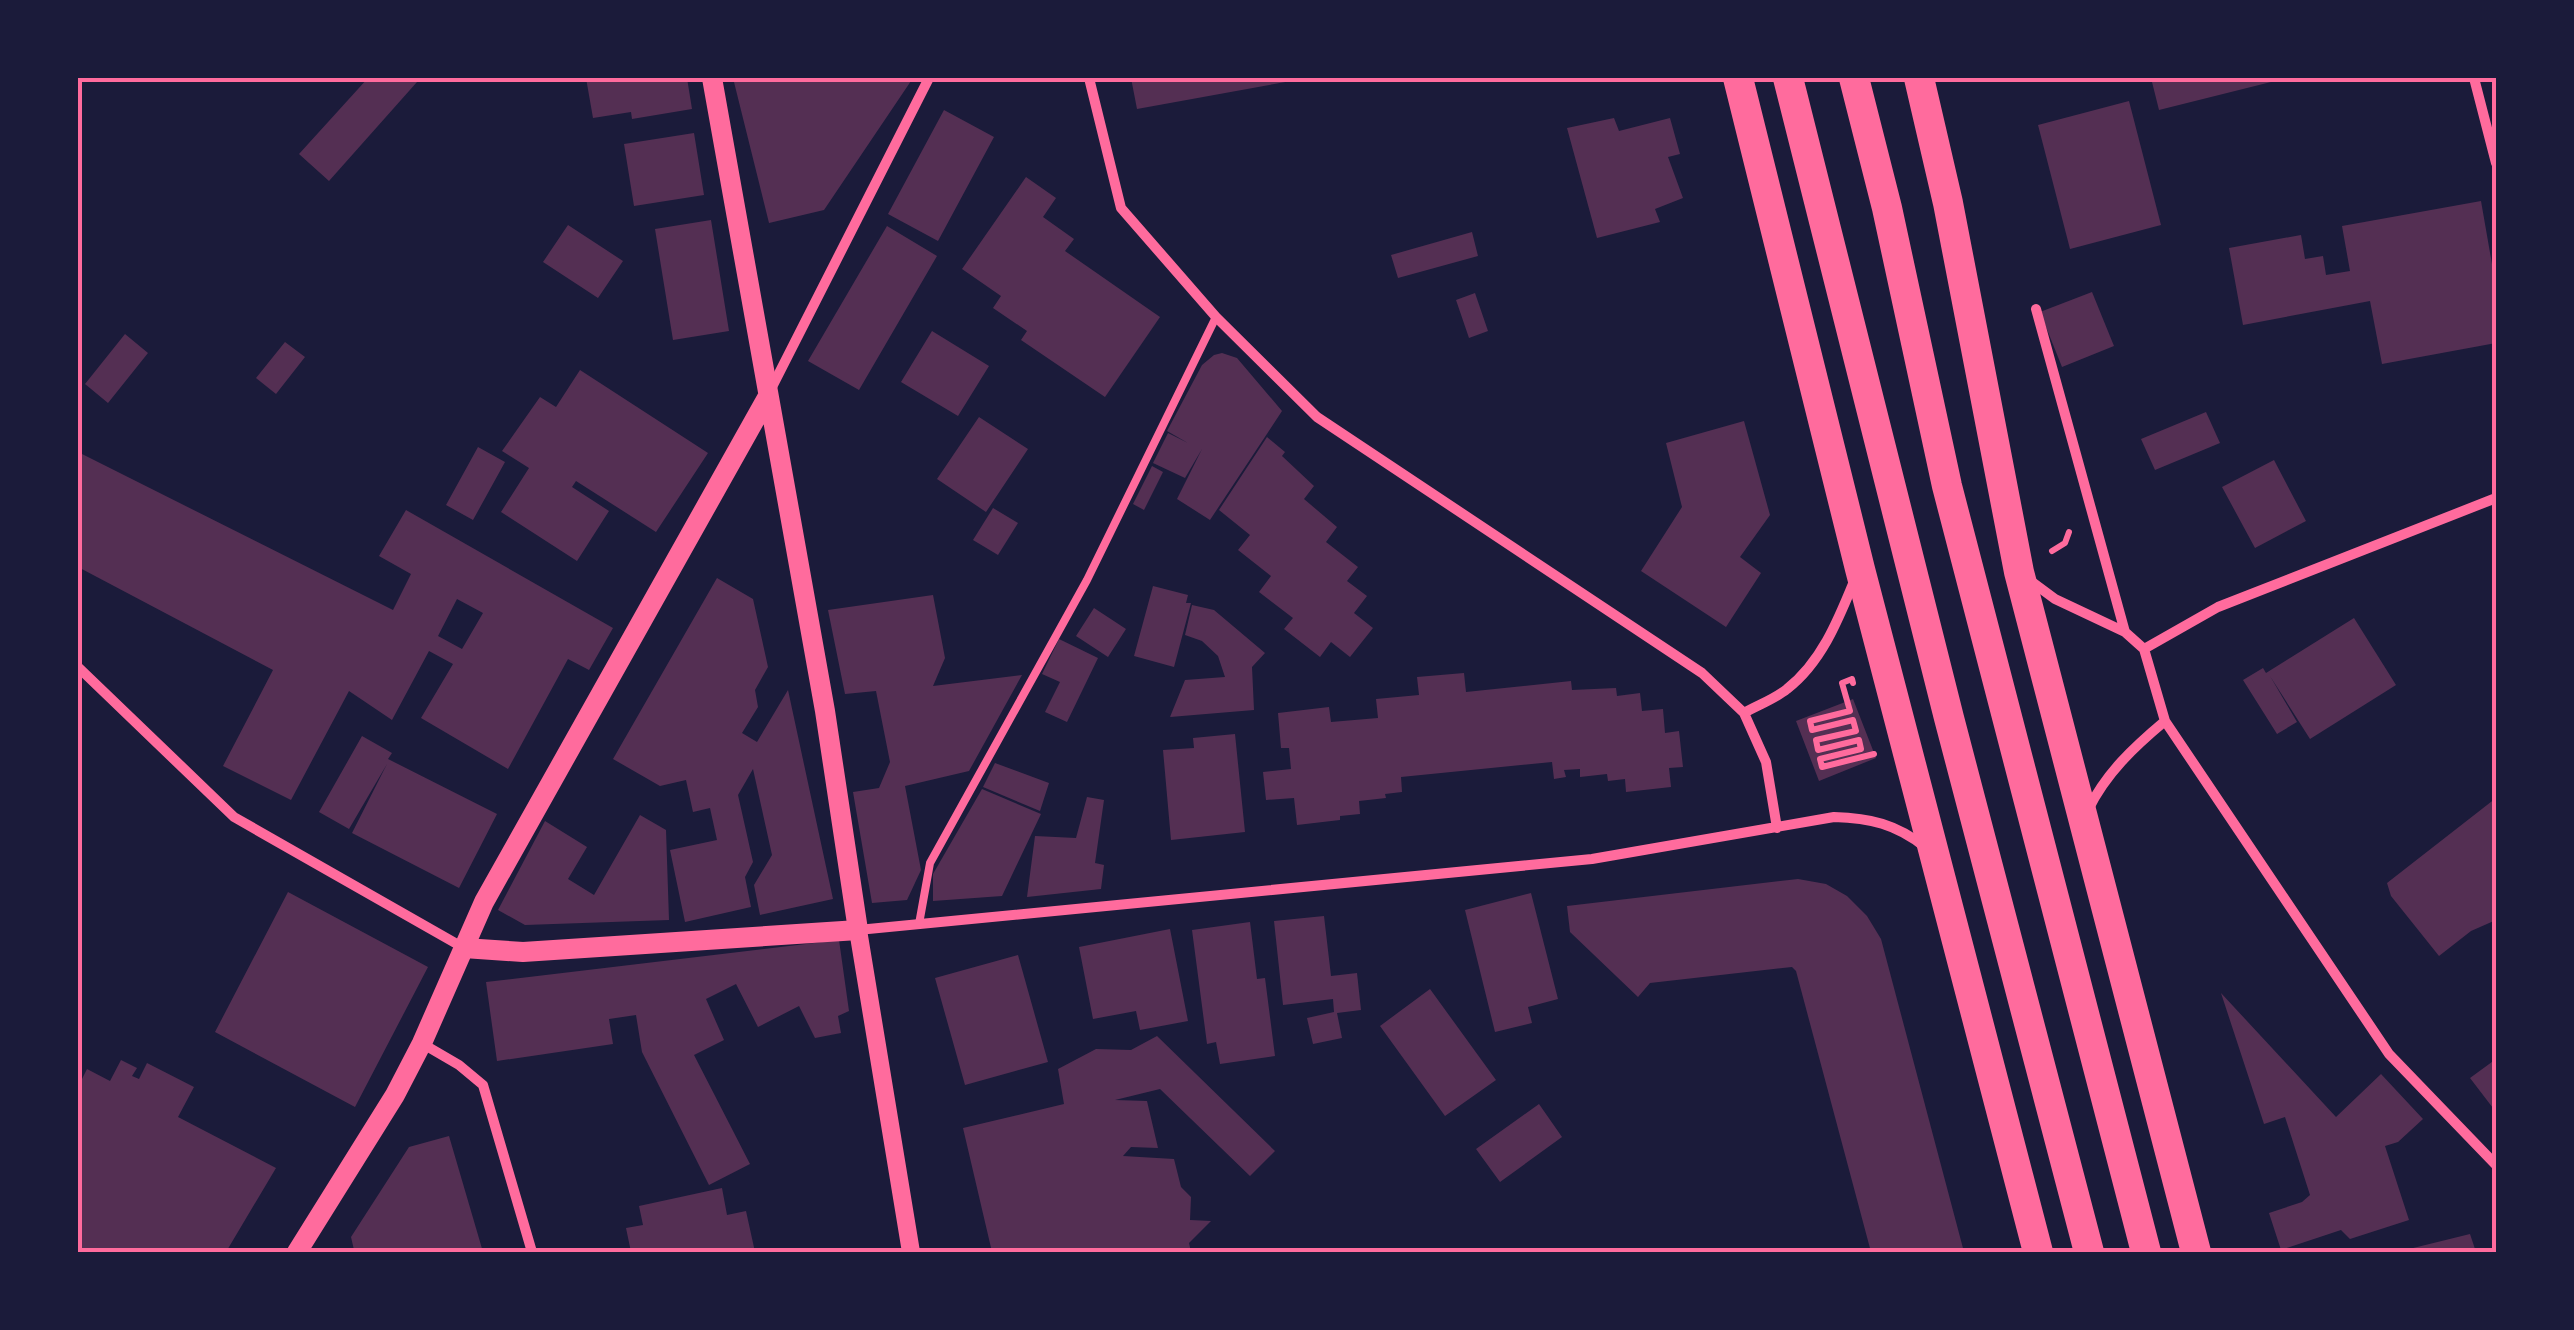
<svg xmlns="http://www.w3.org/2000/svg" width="2574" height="1330" font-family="Jost,sans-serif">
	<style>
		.building { fill: #542f53; fill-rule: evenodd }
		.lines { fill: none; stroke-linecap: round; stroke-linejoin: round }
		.path { stroke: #ff6b9d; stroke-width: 6 }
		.service { stroke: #ff6b9d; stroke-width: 8 }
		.minor { stroke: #ff6b9d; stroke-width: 10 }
		.tertiary { stroke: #ff6b9d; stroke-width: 18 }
		.secondary { stroke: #ff6b9d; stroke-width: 20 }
		.motorway { stroke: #ff6b9d; stroke-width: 30 }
		.neatline { fill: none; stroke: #ff6b9d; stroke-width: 4 }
	</style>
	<rect width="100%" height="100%" fill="#1b1b3a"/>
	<!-- building -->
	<path class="building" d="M368 78H412L417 82 329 181 299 154Z
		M586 78H687L692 109 632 119 631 112 593 118Z
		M733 78H913L824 210 769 223Z
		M1131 78H1302V79L1137 109Z
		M2151 78H2283V79L2159 110Z
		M2129 101 2161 225 2070 249 2038 125Z
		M944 110 994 137 938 241 888 214Z
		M1614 118 1619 131 1670 118 1680 154 1668 157 1683 198 1655 209 1660 222 1597 238 1567 128Z
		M694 133 704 195 634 206 624 144Z
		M1026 177 1056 198 1043 217 1074 239 1065 251 1160 317 1105 397 1021 340 1027 331 993 308 1001 296 962 269Z
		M2481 201 2496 287V343L2382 364 2370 301 2243 325 2229 248 2301 235 2305 259 2323 256 2326 275 2350 271 2342 226Z
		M711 220 729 331 673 340 655 229Z
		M568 225 623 261 598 298 543 262Z
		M887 226 937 256 859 390 808 361Z
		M1472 232 1478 256 1398 278 1391 255Z
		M2092 292 2114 346 2062 367 2040 312Z
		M1475 293 1488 331 1469 338 1456 300Z
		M932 331 989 366 958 416 901 382Z
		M125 334 148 353 108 403 85 384Z
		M285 342 305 357 276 394 256 378Z
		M1222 353 1237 358 1282 411 1210 520 1177 499 1202 449 1185 478 1153 463 1168 433 1188 443 1167 431 1202 365 1214 355Z
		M580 370 708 453 656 532 576 481 572 487 609 511 577 561 501 512 529 468 502 451 540 397 556 407Z
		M2206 412 2220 443 2155 470 2141 439Z
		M979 417 1028 449 986 512 937 479Z
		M1744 421 1770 515 1740 557 1761 573 1726 627 1641 571 1682 507 1666 443Z
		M1267 437 1285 452 1282 456 1314 486 1304 499 1337 527 1326 542 1358 567 1347 581 1367 596 1354 613 1373 628 1350 657 1331 642 1320 657 1284 629 1293 618 1259 592 1271 576 1238 550 1250 535 1219 510Z
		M478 447 505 462 473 520 446 505Z
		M78 452 393 610 411 574 379 556 406 510 613 628 589 670 568 659 508 769 421 718 453 664 429 651 392 720 349 691 291 800 223 766 273 670 78 567ZM457 599 483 613 462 649 438 636Z
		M2274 460 2306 521 2255 548 2222 487Z
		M1152 466 1163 472 1144 510 1133 504Z
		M993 508 1018 523 998 555 973 540Z
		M717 578 753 599 768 667 755 690 758 707 742 733 757 742 788 690 833 899 760 915 754 885 772 855 753 769 738 795 753 862 745 877 751 907 685 922 670 850 717 840 710 808 693 812 686 780 660 786 613 759Z
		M1153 586 1188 595 1186 603H1191L1174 667 1134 656Z
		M933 595 945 658 933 686 1022 675 969 771 905 786 921 870 907 900 872 903 853 792 879 788 890 762 876 691 845 694 828 610Z
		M1192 605 1214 610 1265 653 1252 667 1254 710 1170 717 1185 680 1225 677 1218 656 1202 641 1185 635Z
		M1094 608 1126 629 1108 657 1076 636Z
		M2354 618 2396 685 2310 739 2270 676 2297 722 2277 734 2243 680 2263 668 2266 673Z
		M1059 639 1098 658 1067 722 1045 712 1060 682 1042 674Z
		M1464 673 1466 692 1571 681 1572 690 1616 688 1617 696 1640 693 1642 711 1663 709 1665 733 1679 731 1683 767 1669 768 1671 787 1626 792 1625 779 1608 781 1607 774 1580 777V769L1564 770 1566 777 1554 779 1552 762 1401 777 1402 792 1385 794 1386 798 1359 801 1360 814 1340 816V820L1297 825 1294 798 1266 800 1263 772 1291 769 1289 748H1281L1278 713 1329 707 1331 722 1378 718 1376 699 1419 695 1417 677Z
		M1853 699 1876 758 1819 781 1796 721Z
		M1235 734 1245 832 1171 840 1163 750 1194 748 1193 738Z
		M362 736 392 753 388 759 497 814 459 888 352 833 387 764 349 829 319 812Z
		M995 763 1049 783 1040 811 983 787Z
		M982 789 1041 814 1002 896 933 901V874Z
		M1087 797 1104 800 1095 863 1104 865 1101 889 1027 897 1035 836 1076 838Z
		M2496 798V920L2471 931 2439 956 2391 896 2387 883Z
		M640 815 666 830 669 920 525 925 498 910 545 821 587 847 568 879 594 895Z
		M1798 879 1826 884 1847 896 1867 916 1881 939 1964 1252H1871L1796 971 1792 967 1650 983 1638 997 1570 932 1567 906Z
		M288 892 428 967 355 1107 215 1032Z
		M1531 893 1558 999 1528 1007 1532 1023 1495 1032 1465 910Z
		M1324 916 1331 976 1357 973 1361 1010 1337 1013 1342 1038 1313 1044 1307 1018 1334 1012 1333 999 1283 1005 1274 921Z
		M1250 922 1257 979 1265 978 1275 1056 1220 1064 1216 1042 1207 1044 1192 930Z
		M1170 929 1188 1021 1140 1030 1136 1011 1093 1019 1079 947Z
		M839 940 849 1011 838 1016 841 1033 815 1038 799 1006 758 1027 736 984 706 999 724 1040 694 1055 750 1164 709 1185 642 1052 636 1015 609 1019 613 1044 497 1061 486 982Z
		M1018 955 1048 1062 965 1085 935 978Z
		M1430 989 1496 1080 1445 1116 1380 1026Z
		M2221 993 2336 1117 2381 1074 2423 1119 2398 1142 2385 1146 2409 1220 2350 1239 2341 1230 2281 1250 2269 1213 2302 1202 2310 1195 2285 1117 2264 1124Z
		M1157 1036 1275 1151 1250 1176 1160 1089 1115 1100 1147 1101 1158 1148 1131 1147 1123 1156 1174 1159 1181 1187 1191 1197 1190 1220 1211 1221 1189 1243 1191 1252H992L963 1128 1064 1104 1058 1069 1096 1049 1131 1050Z
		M2496 1059V1112L2470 1078Z
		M121 1060 137 1068 132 1076 139 1079 147 1063 194 1087 178 1117 276 1168 226 1252H78V1087L87 1069 110 1081Z
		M1539 1104 1562 1137 1500 1182 1476 1149Z
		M449 1136 483 1252 354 1250 351 1237 409 1147Z
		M722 1188 727 1215 746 1211 755 1252H631L626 1228 643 1225 639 1206Z
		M2470 1234 2476 1252H2401V1251Z"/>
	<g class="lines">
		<!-- path -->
		<path class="path" d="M2052 551 2065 543 2069 532
			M1853 683 1852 679 1842 683 1850 711 1810 721 1812 730 1853 720 1856 731 1816 740 1818 750 1859 740 1861 749 1820 759 1822 767 1874 754"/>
		<!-- service -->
		<path class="service" d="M919 924 930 863 1087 580 1216 317"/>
		<!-- minor -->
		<path class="minor" d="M1089 78 1121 208 1216 317 1317 417 1702 673 1744 713 1766 762 1777 828
			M2474 78 2496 163
			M2036 309 2125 632
			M771 389 929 78
			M2028 579 2055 599 2125 632 2144 649 2165 721 2389 1054 2496 1165
			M2144 649 2218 607 2496 498
			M78 667 234 817 464 948
			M1744 713C1758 705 1775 699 1787 689 1822 662 1839 618 1855 579
			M2088 810C2106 773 2134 747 2165 721
			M858 930 1592 859 1834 817C1870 818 1896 824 1925 847
			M423 1044 459 1065 483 1085 532 1252"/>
		<!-- tertiary -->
		<path class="tertiary" d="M858 930 911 1252"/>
		<!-- secondary -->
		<path class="secondary" d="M464 948 523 952 858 930 825 711 712 78
			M297 1252 395 1095 422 1043 484 902 767 398"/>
		<!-- motorway -->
		<path class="motorway" d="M1738 78 1860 569 2038 1252
			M1788 78 1949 718 2089 1252
			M1854 78 1887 208 1947 486 2146 1252
			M1919 78 1948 203 2019 572 2196 1252"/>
	</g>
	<!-- border -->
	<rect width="2574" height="1330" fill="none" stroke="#1b1b3a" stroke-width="160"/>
	<rect x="80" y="80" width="2414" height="1170" class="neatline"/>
</svg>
